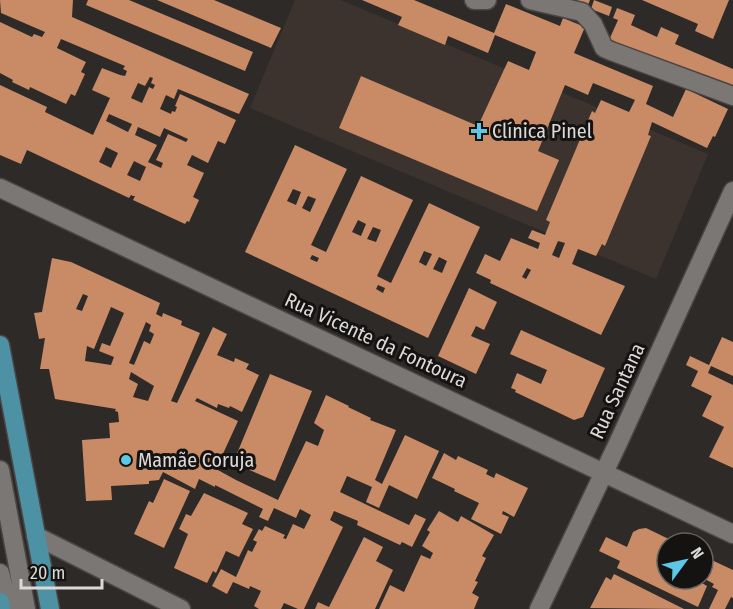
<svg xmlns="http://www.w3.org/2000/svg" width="733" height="609" font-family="'Fira Sans Condensed',sans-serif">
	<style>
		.built { fill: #3d332e }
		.building { fill: #c98a66; fill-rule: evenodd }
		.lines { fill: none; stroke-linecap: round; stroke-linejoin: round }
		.minor-casing { stroke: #494645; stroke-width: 21 }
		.major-casing { stroke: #494645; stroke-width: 21 }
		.minor { stroke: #7b7774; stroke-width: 18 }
		.major { stroke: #4c92a4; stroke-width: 18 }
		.poi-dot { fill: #5cc7e7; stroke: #151312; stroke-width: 2 }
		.labels { text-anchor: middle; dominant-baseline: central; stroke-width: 6; stroke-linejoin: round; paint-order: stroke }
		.poi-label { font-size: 20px; fill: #dcd9d8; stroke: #151312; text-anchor: start }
		.street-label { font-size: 20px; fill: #dcd9d8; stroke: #151312 }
	</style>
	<rect width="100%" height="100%" fill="#2e2a28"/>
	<!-- built -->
	<path class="built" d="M295 0H341L708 154 656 279 250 108Z"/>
	<!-- building -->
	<path class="building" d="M0 0H73L72 17 249 94 239 114 178 89 174 99 166 95 160 109 171 114 172 111 175 112 177 107 175 106 180 94 236 120 225 144 218 141 208 163 192 155 187 165 204 173 193 197 199 200 189 222 187 221 185 224 133 200 135 196H133L131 195 129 198 27 150 21 164 0 155V85L47 107 45 112 93 135 110 98 92 90 102 68 120 75 125 76 127 71 123 69 125 66 61 39 57 48 86 62 81 72 85 74 75 96 71 94 66 104 30 87 29 90 12 82 13 80 0 73V22L32 37 34 34 42 37 45 32 1 13ZM150 77 153 78 151 83 155 85 153 89 149 87 142 103 131 98 138 83 145 86ZM109 114 132 124 128 132 106 121ZM138 127 160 137 164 128 188 139 186 142 168 134 156 160 163 163 161 168 148 162 157 145 135 135ZM106 147 118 153 111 168 99 162ZM134 161 146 167 140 181 127 175Z
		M88 0H129L253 52 245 71 86 5Z
		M157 0H214L281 28 271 48Z
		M362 0H414L494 33 506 4 560 26 563 18 585 27 574 53 653 86 646 104 673 117 686 89 728 109 715 137 713 136 707 148 652 122 648 135 651 136 605 246 602 244 596 256 578 249 572 264 625 286 601 335 490 283 491 280 476 273 485 254 500 261 511 238 538 249 540 243 528 238 532 230 545 235 550 222 546 220 592 111 595 113 601 100 629 112 635 100 593 83 588 95 565 85 538 151 559 160 537 211 339 128 361 76 478 126 508 61 529 70 536 52 495 35 488 53 448 36 445 45 398 25 402 17ZM558 241 565 243 559 258 552 255ZM527 268 531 270 526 279 522 277Z
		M571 0H590L587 7Z
		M594 0 612 7 609 16 591 9Z
		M642 0H729L713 39 695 31 698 24Z
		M617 8 635 15 631 25 657 37 661 27 679 35 675 44 733 69V92L609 40 618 20 613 18Z
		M295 145 347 169 311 245 326 252 361 176 413 200 377 276 391 283 429 203 480 227 428 338 245 252ZM293 189 301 192 296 205 287 201ZM308 196 316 199 310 212 302 208ZM358 220 366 224 361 236 352 232ZM373 227 381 230 376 242 367 239ZM424 251 432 254 426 266 419 262ZM312 255 319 258 317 262 310 259ZM439 257 447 261 442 273 433 269ZM378 285 385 288 383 293 376 289Z
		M52 258 71 262 160 303 156 314 162 317 163 313 182 321 181 325 200 333 171 401 177 403 213 327 227 334 217 355 234 362 235 358 249 364 246 369 259 375 242 412 230 406 229 408 218 404 217 408 197 398 195 401 238 421 216 469 236 480 278 500 306 441 318 446 324 430 314 423 326 395 349 406 348 407 371 418 370 420 396 430 375 480 382 484 405 435 439 451 417 499 389 485 379 508 366 502 372 487 347 476 340 492 409 525 415 514 426 519 412 547 402 542 400 545 357 525 358 521 334 511 330 520 343 527 304 609H298L284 603 281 609H259L254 606 261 591 250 586 249 589 233 582 227 594 212 586 221 569 236 577 248 550 252 552 257 542 253 540 259 529 262 531 265 526 285 535 283 538 286 539 293 524 304 529 311 515 300 509 296 518 274 508 268 521 259 517 263 509 215 485V487L199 479 195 489 163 472 159 480 149 481V484L111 486 112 500 86 501 82 440 110 438 109 423 119 422 118 412 115 411 116 409 55 399 49 369H40L45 338 39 339 34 313 42 312ZM83 294 88 296 82 311 76 309ZM111 307 124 313 110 346 102 343 99 351 114 357 111 365 85 361 87 346 94 349ZM146 322 151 325 149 331 154 334 150 344 144 341 134 365 129 363ZM131 372 154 386 148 401 133 397 138 384 129 379ZM182 452 190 456 187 461 179 457Z
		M469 288 497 302 484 330 476 326 471 336 490 344 476 374 438 356Z
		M521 330 605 368 583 417 574 420 515 392 516 390 511 388 517 373 541 384 547 370 510 354Z
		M722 337 733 342V376L711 366 708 373 733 385V468L709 457 724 427 702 416 712 396 691 386 698 371 686 365 690 356 709 365Z
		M270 374 312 391 275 481 233 463Z
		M444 453 456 460 458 456 488 470 486 474 494 478 496 473 528 488 514 517 503 511 502 514 509 517 501 534 471 519 479 503 454 491 455 489 432 478Z
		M164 479 190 491 164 548 134 534 149 501 153 503Z
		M204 493 248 513 242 524 253 529 239 557 226 551 216 573 213 571 207 583 174 568 188 534 179 529 186 514 191 516Z
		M439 511 458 522 461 516 494 535 482 556 486 558 475 581 478 582 472 593 479 597 474 609H379L390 585 404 592 421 555 430 559 433 553 422 546 430 532 427 530Z
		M646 528 677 543H667V560L660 557 658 561 667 566V579H704L702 583 707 586 698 607 617 568 620 561 599 551 606 537 627 547 633 532 639 529Z
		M364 537 383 547 376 561 393 570 375 609H315L318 602 329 607Z
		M703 556 733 570V598L731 597 725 609H709L718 590 712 587 714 584 703 578Z
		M614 574 684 609 590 608 606 577 611 580Z"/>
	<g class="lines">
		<!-- minor casing -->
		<g class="minor-casing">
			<path id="minor" d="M474 0H487
				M530 0 582 12 593 24 604 48 611 51 733 96
				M0 188 733 534
				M0 470 26 609
				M36 536 181 609
				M0 573 9 609
				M539 609 619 441 733 191"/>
		</g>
		<!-- major casing -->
		<g class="major-casing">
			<path id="major" d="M0 345 50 609
				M0 602 1 609"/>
		</g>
		<!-- minor -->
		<use href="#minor" class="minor"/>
		<!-- major -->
		<use href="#major" class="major"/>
	</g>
	<!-- markers -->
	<g class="poi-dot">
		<path d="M476 122h6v6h6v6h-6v6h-6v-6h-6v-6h6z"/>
		<circle cx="126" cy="460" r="6"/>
	</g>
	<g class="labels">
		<!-- poi labels -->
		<g class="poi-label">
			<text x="492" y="131">Clínica Pinel</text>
			<text x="138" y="460">Mamãe Coruja</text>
		</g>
		<!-- street labels -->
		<g class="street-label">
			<text transform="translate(376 340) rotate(25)">Rua Vicente da Fontoura</text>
			<text transform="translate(617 391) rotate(-65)">Rua Santana</text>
		</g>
	</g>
	<!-- north arrow -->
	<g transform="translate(685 561) rotate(57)"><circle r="28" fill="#151312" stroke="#656261" stroke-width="1.5"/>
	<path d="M0-4.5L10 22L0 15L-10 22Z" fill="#5cc7e7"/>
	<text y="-9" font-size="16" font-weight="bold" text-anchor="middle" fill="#dcd9d8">N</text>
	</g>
	<!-- scale -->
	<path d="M21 579v9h81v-9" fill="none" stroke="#dcd9d8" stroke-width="3"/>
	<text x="30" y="579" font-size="18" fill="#dcd9d8" stroke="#151312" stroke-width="4.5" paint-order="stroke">20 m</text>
</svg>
